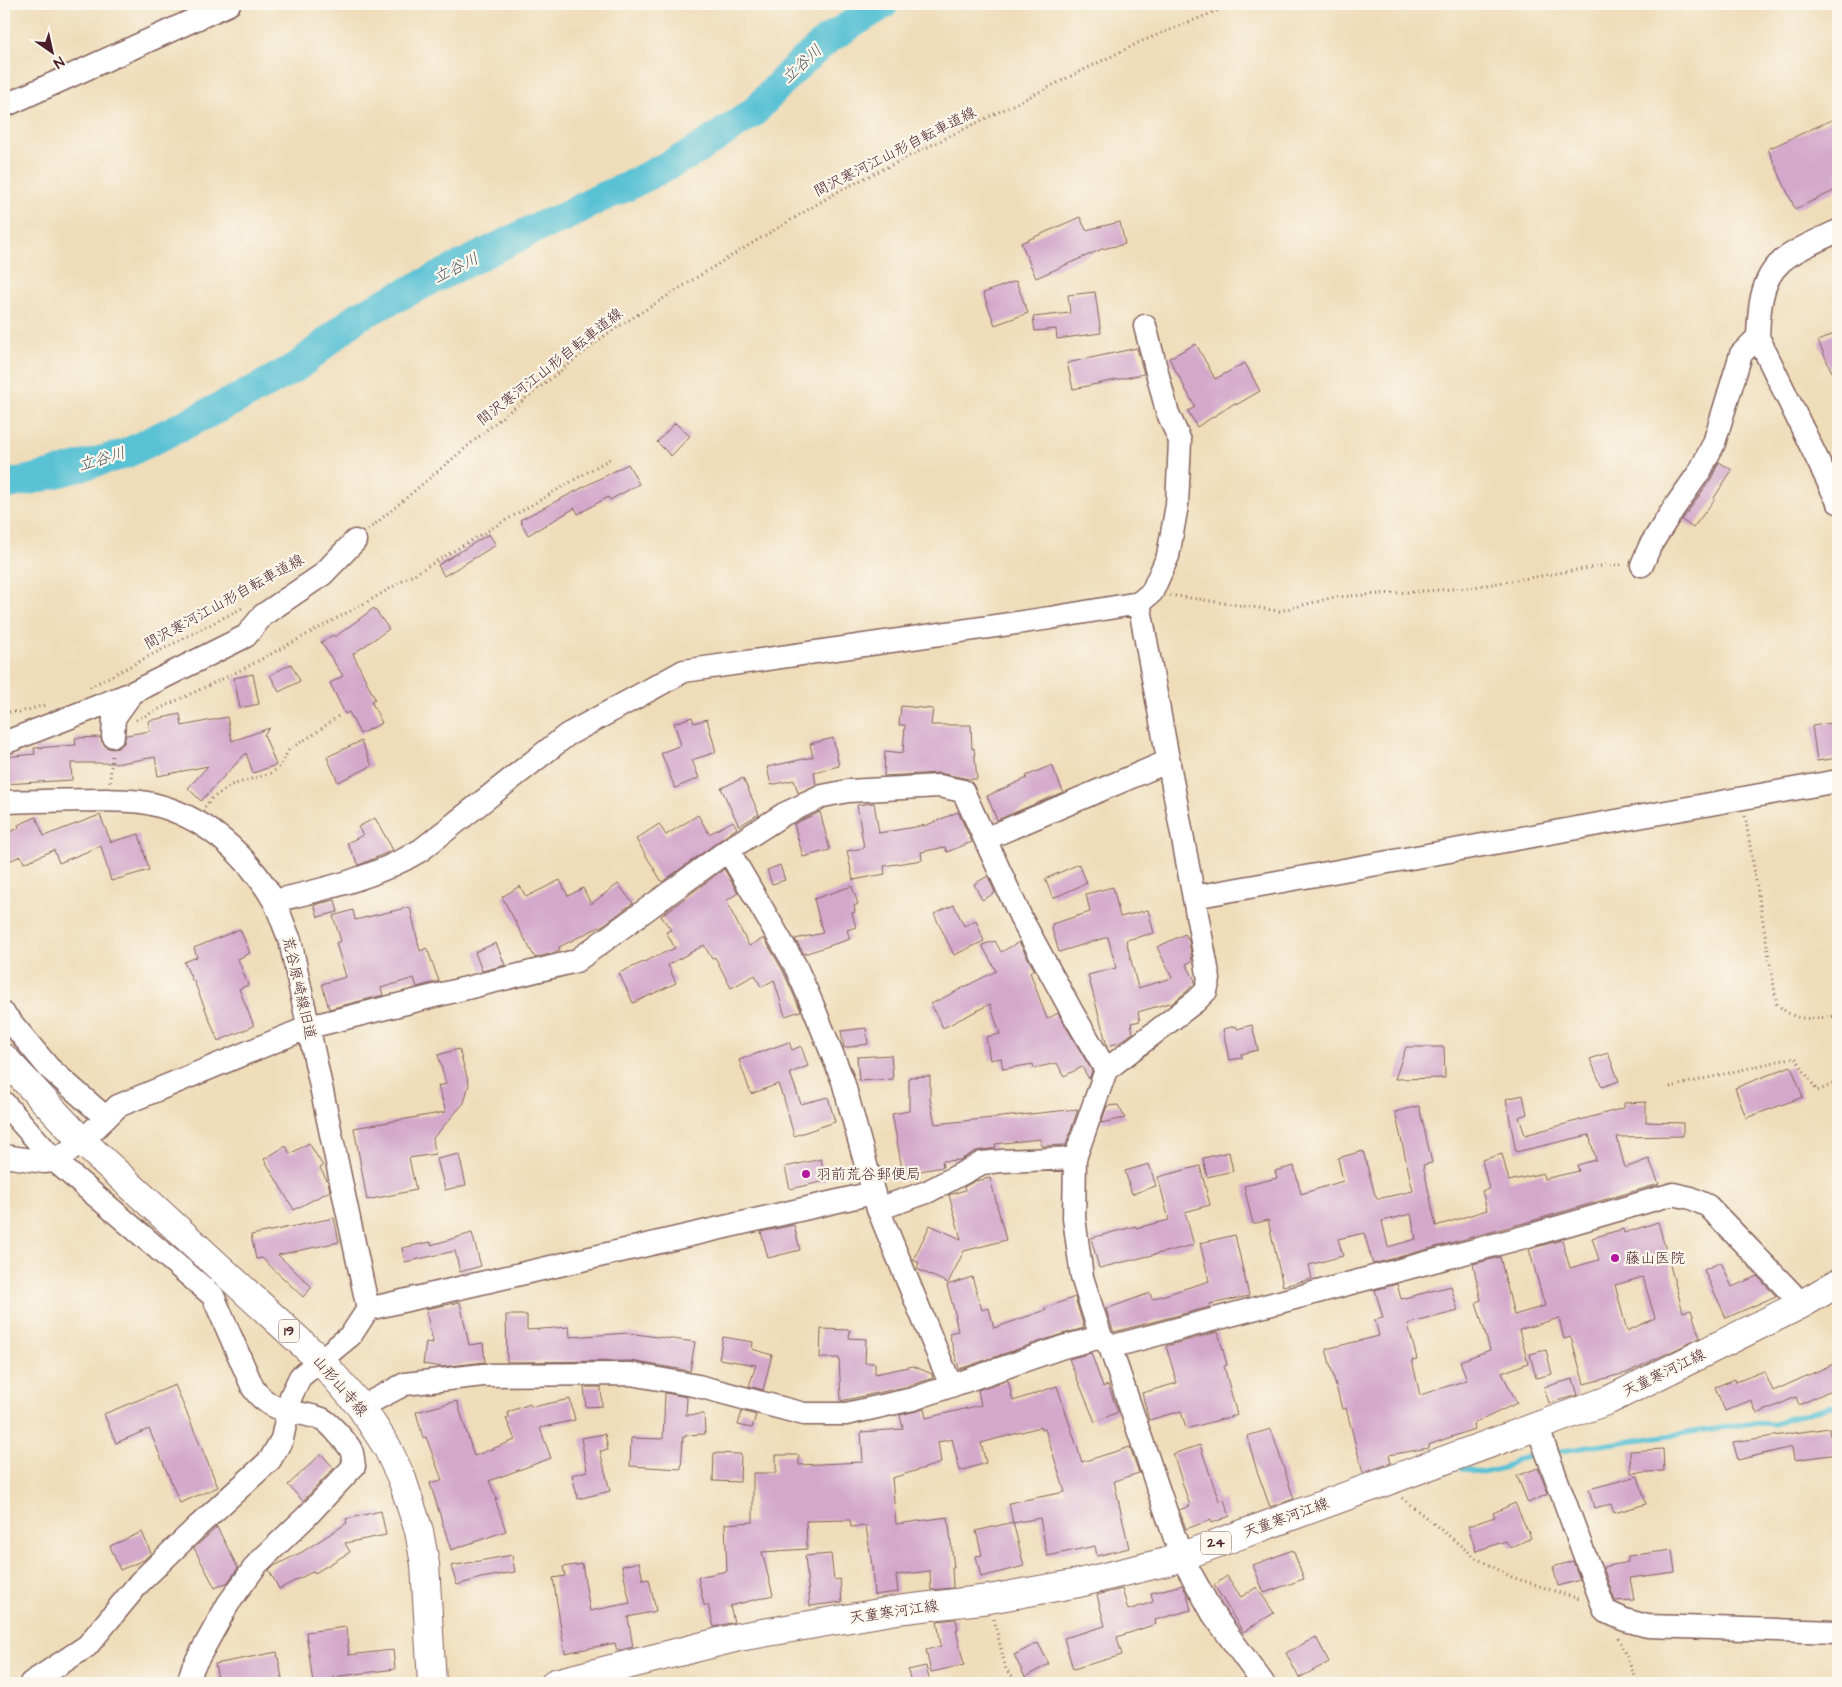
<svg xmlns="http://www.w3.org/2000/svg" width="1842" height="1687" font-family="'Architects Daughter','Klee One',sans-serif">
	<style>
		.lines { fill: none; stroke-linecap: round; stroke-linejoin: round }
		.stream { stroke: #58c1d4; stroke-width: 5 }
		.river { stroke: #58c1d4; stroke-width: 30 }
		.building { fill: #d3a8cb; fill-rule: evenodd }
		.minor-casing { stroke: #84625d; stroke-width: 25 }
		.major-casing { stroke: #84625d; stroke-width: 30 }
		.path { stroke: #84625d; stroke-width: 3; stroke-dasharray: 1 4; stroke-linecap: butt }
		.minor { stroke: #fff; stroke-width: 22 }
		.major { stroke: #fff; stroke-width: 28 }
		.poi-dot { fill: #b5179e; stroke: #fbf7ec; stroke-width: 2 }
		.labels { text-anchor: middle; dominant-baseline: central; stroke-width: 4.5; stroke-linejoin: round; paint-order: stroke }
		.shield { fill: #fbf7ec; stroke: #7f6065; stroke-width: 1 }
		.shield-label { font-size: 14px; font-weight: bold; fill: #4a1f2b }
		.street-label { font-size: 15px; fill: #4a1f2b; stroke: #fbf7ec }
		.poi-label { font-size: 15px; fill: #4a1f2b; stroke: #fbf7ec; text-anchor: start }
		.water-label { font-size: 16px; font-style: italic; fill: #4f5866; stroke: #fbf7ec }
	</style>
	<rect width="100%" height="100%" fill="#fbf7ec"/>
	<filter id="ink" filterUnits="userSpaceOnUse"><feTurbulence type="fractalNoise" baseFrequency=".02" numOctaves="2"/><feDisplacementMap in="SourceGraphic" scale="10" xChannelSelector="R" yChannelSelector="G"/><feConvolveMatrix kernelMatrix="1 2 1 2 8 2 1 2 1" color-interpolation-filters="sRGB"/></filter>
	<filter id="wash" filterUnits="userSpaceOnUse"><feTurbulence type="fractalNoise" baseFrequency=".0096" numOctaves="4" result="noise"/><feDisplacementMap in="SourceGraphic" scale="20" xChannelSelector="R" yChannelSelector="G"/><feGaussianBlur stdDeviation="1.12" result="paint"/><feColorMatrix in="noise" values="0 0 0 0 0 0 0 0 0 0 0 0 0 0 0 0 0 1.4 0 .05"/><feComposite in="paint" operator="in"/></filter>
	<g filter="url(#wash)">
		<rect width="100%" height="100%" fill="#efddba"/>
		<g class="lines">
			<!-- stream -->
			<path class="stream" d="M1561 1451 1754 1423 1774 1424 1830 1406 1838 1409
				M1462 1468 1483 1473 1503 1468 1516 1460 1537 1455"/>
			<!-- river -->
			<path class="river" d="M4 485 38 478 125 454 249 393 298 366 357 317 538 227 564 217 598 199 626 187 696 151 753 113 791 72 828 39 884 4"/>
		</g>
		<g id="blocks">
			<!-- building -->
			<path class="building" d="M1838 117V189L1795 209 1768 149Z
				M1080 217 1086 230 1120 222 1125 244 1102 249 1036 278 1021 243Z
				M1016 281 1028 313 995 325 983 293Z
				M1095 292 1101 333 1057 339 1056 329 1035 331 1033 317 1070 313 1068 295Z
				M1838 332V386L1818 341Z
				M1196 344 1215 379 1245 363 1260 391 1236 405 1235 403 1197 427 1188 411 1195 407 1169 358Z
				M1137 348 1144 374 1073 389 1067 363Z
				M675 423 690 436 671 456 657 442Z
				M1719 462 1732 470 1714 498 1715 499 1693 528 1682 520 1711 479Z
				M628 464 639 484 610 500 608 497 578 514 575 508 528 535 520 520Z
				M489 534 496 545 444 576 438 565Z
				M374 608 389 629 353 654 375 699 371 701 382 723 360 734 349 712 345 714 330 683 343 676 321 642 333 635 335 637Z
				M291 664 300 681 279 692 270 675Z
				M253 674 259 704 240 708 234 678Z
				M901 706 933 709 931 725H971L972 749 974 748 977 779H969L939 773 884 776 885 751 903 753 905 725H899Z
				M180 714 182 726 227 717 232 741 270 728 264 734 276 765 253 773 246 753 201 801 188 788 208 766 158 776 155 757 121 763H71L72 780 4 784V757L35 754 34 748 76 745 75 738 100 737 102 742 106 747 112 749 118 748 124 743 126 735 150 731 148 721Z
				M692 717 694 723 707 719 716 752 692 760 699 778 675 788 661 753 681 745 674 723Z
				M1838 722V758L1817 761 1812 726Z
				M833 738 839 766 814 772 816 785 798 793 794 780 771 785 767 767 813 757 810 744Z
				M361 741 372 766 338 782 327 757Z
				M1052 765 1063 792 997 820 987 796 1027 778 1026 776Z
				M743 778 759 814 739 826 721 788Z
				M874 803 879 833 927 825 958 812 972 842 947 852 945 847 921 852 922 860 884 866 885 874 853 880 847 851 864 848 857 805Z
				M820 812 830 850 803 857 794 824Z
				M100 815 111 842 139 834 149 870 111 881 101 846 59 863 54 850 24 863 21 856 4 863V834L19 828 18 825 36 817 44 836Z
				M698 815 709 834 733 821 737 828 662 882 636 839 659 824 666 835Z
				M375 818 393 850 359 865 347 843 363 835 358 827Z
				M1079 864 1087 883 1053 898 1045 879Z
				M780 865 785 880 772 884 767 870Z
				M724 869 738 893 726 901 749 946 764 938 783 971 801 1011 785 1016 774 980 761 987 755 975 731 988 715 957 712 959 704 945 668 965 676 983 633 1003 619 973 675 948 666 932 671 930 661 916Z
				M988 876 995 893 982 900 974 884Z
				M560 880 568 896 583 888 591 904 618 884 633 903 605 924 559 947 560 949 553 953 535 958 502 897 520 886 526 897Z
				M852 886 858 904 854 906 855 912 852 913 856 927 847 930 850 939 804 954 795 939 823 933 814 899Z
				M1113 887 1120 917 1148 910 1154 933 1126 940 1138 988 1172 978 1157 947 1185 934 1189 941 1192 961 1186 964 1195 980 1194 984 1187 991 1170 1005 1169 1003 1138 1012 1140 1021 1131 1023 1133 1033 1119 1043 1107 1046 1088 975 1116 968 1108 937 1059 952 1052 929V924L1090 912 1086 894Z
				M335 900 338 912 318 917 314 905Z
				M954 905 964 926 976 920 984 941 954 955 934 914Z
				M410 907 420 951 427 948 439 981 417 987 414 978 381 988 383 995 329 1009 322 984 346 977 336 943 341 941 333 916 353 910 355 920Z
				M240 929 250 953 238 959 248 985 239 989 254 1026 218 1041 194 981 193 982 184 962 197 957 194 948Z
				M995 941 1001 952 1019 942 1034 969 1030 972 1047 1019 1058 1013 1092 1071 1089 1079 1082 1067 1064 1076 1057 1063 1034 1068 1033 1064 1003 1069 1001 1058 990 1060 986 1037 1000 1034 990 1004 943 1028 931 1004 996 971 982 945Z
				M496 943 505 965 482 971 475 952Z
				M1252 1025 1258 1050 1241 1054 1242 1058 1229 1060 1223 1029 1236 1026 1237 1029Z
				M866 1028 868 1044 844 1048 841 1031Z
				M789 1042 792 1050 801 1046 808 1066 790 1073 801 1104 828 1097 835 1122 794 1136 783 1095H782L778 1084 751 1094 739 1060Z
				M1406 1047H1444L1445 1078 1395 1079Z
				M459 1049 469 1084 464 1103 433 1138 435 1154 409 1158 416 1190 367 1200 354 1128 446 1112 438 1086 446 1084 438 1055Z
				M1608 1053 1619 1081 1602 1087 1590 1059Z
				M891 1055 893 1079 859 1081 857 1057Z
				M1791 1066 1803 1097 1746 1118 1735 1088Z
				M930 1076V1099L935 1124 1078 1109 1066 1145 1041 1146 1040 1139 995 1144 996 1148 976 1151 960 1160 942 1161 943 1167 903 1174 892 1114 909 1111V1077Z
				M1523 1095 1527 1114 1519 1117 1525 1135 1624 1108V1103L1646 1102V1122L1683 1123V1136L1617 1137 1625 1168 1649 1159 1659 1184 1524 1223 1373 1264 1364 1233 1338 1239 1343 1256 1309 1265 1312 1279 1283 1286 1268 1220 1253 1224 1244 1186 1277 1178 1275 1171 1294 1166 1301 1194 1343 1181 1338 1158 1363 1151 1375 1195H1376L1377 1199 1413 1191 1395 1112 1419 1106 1432 1163 1423 1165 1436 1226 1487 1210 1482 1191 1489 1189 1482 1160 1502 1154 1509 1181 1543 1173 1544 1179 1579 1171 1577 1165 1596 1160 1589 1135 1516 1152 1506 1099ZM1411 1214 1416 1239 1388 1247 1382 1221Z
				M1118 1105 1125 1118 1101 1123 1107 1106Z
				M309 1143 323 1166 320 1168 328 1182 330 1191 294 1210 264 1159 286 1146 290 1154Z
				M1229 1152 1233 1171 1207 1177 1203 1158Z
				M459 1154 466 1185 445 1190 437 1159Z
				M821 1159 826 1181 790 1189 785 1167Z
				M1149 1164 1156 1186 1132 1194 1125 1171Z
				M1200 1166 1210 1205 1185 1212 1194 1245 1099 1268 1091 1238 1136 1226V1228L1169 1220 1158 1177Z
				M990 1178 1006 1240 964 1251 948 1283 917 1269 919 1263 913 1260 930 1225 961 1239 949 1195 965 1190 964 1187 975 1181Z
				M334 1218 339 1242 278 1255 312 1287 303 1297 262 1258 256 1259 251 1235Z
				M1658 1222 1683 1312 1691 1310 1700 1338 1626 1373 1584 1384 1571 1337 1564 1339 1559 1318 1519 1330 1528 1363 1502 1373 1517 1403 1473 1424 1474 1429 1428 1445V1448L1389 1455 1391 1463 1363 1473 1346 1408 1342 1409 1326 1349 1379 1336 1375 1320 1383 1318 1375 1290 1397 1284 1401 1299 1451 1286 1458 1311 1408 1324 1417 1359 1412 1360 1420 1395 1467 1380 1460 1361 1490 1350 1476 1302 1481 1300 1473 1264 1500 1257 1514 1315 1545 1306 1529 1249 1562 1240 1570 1268 1599 1260 1592 1238 1623 1229 1624 1233ZM1643 1277 1655 1318 1627 1331 1615 1285Z
				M794 1225 800 1250 768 1258 761 1232Z
				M472 1233 481 1266 460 1272 455 1251 405 1262 402 1248 431 1242V1245Z
				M1235 1235 1249 1296 1210 1304V1307L1114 1332 1113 1330 1106 1309 1150 1293 1152 1299 1209 1281 1200 1243Z
				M1721 1262 1732 1287 1757 1276 1776 1296 1726 1318 1704 1270Z
				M972 1277 982 1310 989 1308 994 1328 1046 1310 1045 1308 1075 1297 1084 1328 1059 1335 959 1369 949 1333 958 1331 955 1317H956L947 1285Z
				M460 1302 469 1345 483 1343 485 1362 442 1367 423 1364 426 1342 433 1343 426 1309Z
				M506 1315H527V1330L569 1327 570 1337 628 1333 695 1342 690 1371 631 1361 507 1362Z
				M821 1329 850 1330 849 1338 866 1339 865 1363H875V1374L913 1366 932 1374 933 1378 909 1386 841 1401 839 1358H820Z
				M1218 1332 1227 1365 1224 1366 1237 1415 1186 1429 1181 1411 1149 1420 1142 1393 1177 1383 1166 1346Z
				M723 1337 753 1342 752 1349 772 1355 763 1390 749 1386 756 1365 719 1359Z
				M1546 1350 1552 1374 1536 1378 1530 1354Z
				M1091 1353 1103 1387 1108 1385 1118 1412 1095 1422 1069 1359Z
				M1838 1362V1387L1799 1405 1796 1397 1757 1414 1751 1400 1725 1411 1715 1387 1735 1379 1736 1382 1764 1371 1773 1391Z
				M1573 1379 1578 1395 1549 1403 1544 1387Z
				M1008 1380 1013 1401 1057 1386 1082 1462 1130 1447 1139 1473 1114 1481 1129 1548 1097 1556 1095 1546 1047 1556 1040 1518 1013 1523 1009 1503 1065 1492 1045 1429 1041 1430 1040 1427 981 1443 986 1463 960 1471 952 1439 938 1442 941 1463 892 1478 896 1524 948 1517 954 1568H952L953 1588 931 1590 930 1571 896 1575 898 1592 874 1595 872 1566 866 1526 851 1527 850 1520 806 1521 807 1549 762 1552 773 1595 730 1606 734 1622 714 1627 708 1605H704L698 1577 727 1571 725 1524 753 1522V1473H776V1455H799V1465L863 1462 861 1432 903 1429 900 1415 924 1409 926 1418 981 1405 978 1390Z
				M175 1385 218 1487 180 1503 149 1429 116 1443 104 1414Z
				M584 1387H601L602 1406 586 1407Z
				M665 1393 687 1397 686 1415 704 1414 705 1434 686 1435V1437H683L681 1469 630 1466 631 1438 663 1439Z
				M570 1399 575 1420 540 1428 551 1458 489 1481 497 1499H495L506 1531 451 1550 430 1483 442 1480 426 1437 423 1438 416 1412 457 1401 474 1456 515 1440 506 1418H509L508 1412 530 1404 532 1407Z
				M742 1411 756 1415 752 1428 738 1425Z
				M1829 1428 1830 1436 1838 1435V1454L1794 1460 1792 1447 1738 1460 1733 1442Z
				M1271 1429 1294 1499 1270 1507 1256 1468 1247 1436Z
				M605 1434 608 1450 600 1451 610 1491 578 1499 572 1475 587 1471 581 1438Z
				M1200 1445 1219 1501 1224 1500 1230 1516 1212 1523 1211 1520 1186 1529 1179 1510 1190 1506 1173 1454Z
				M1663 1449 1664 1471 1631 1473 1630 1451Z
				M714 1453 741 1454 740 1482 713 1481Z
				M321 1454 334 1468 303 1501 288 1485Z
				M1538 1468 1548 1494 1528 1503 1517 1476Z
				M1638 1476 1646 1504 1614 1513 1611 1504 1594 1508 1589 1489Z
				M1515 1503 1531 1538 1510 1548 1506 1541 1476 1551 1468 1526 1495 1517 1493 1513Z
				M381 1511 386 1535 345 1543 350 1552 315 1573 314 1571 279 1589 269 1570 272 1567 302 1552 347 1523 346 1519Z
				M1013 1522 1024 1566 981 1577 976 1556 982 1555 976 1531Z
				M217 1527 238 1568 228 1582 215 1588 194 1548Z
				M142 1532 151 1553 144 1560 120 1570 110 1546Z
				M1293 1550 1304 1579 1264 1593 1253 1565Z
				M1672 1550 1675 1572 1630 1578 1634 1600 1615 1601 1603 1567 1628 1562V1556Z
				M831 1554 834 1580 840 1579 842 1602 810 1606 805 1556Z
				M512 1555 515 1572 481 1578 457 1585 451 1566Z
				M1573 1561 1580 1580 1558 1586 1553 1567Z
				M639 1562 643 1580 649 1579 656 1611 628 1617 633 1647 617 1651 615 1643 565 1653 553 1578 565 1576 563 1567 582 1564 590 1611 630 1603 622 1566Z
				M1227 1576 1241 1597 1257 1587 1274 1613 1243 1632 1214 1585Z
				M1182 1585 1187 1594 1191 1610 1155 1620 1156 1624 1117 1637 1122 1655 1073 1669 1064 1638 1105 1626 1097 1595 1122 1589 1128 1610 1153 1602 1151 1593Z
				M956 1619 958 1629 956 1630 964 1665 931 1672 926 1650 941 1646 937 1621Z
				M346 1627 349 1655 393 1650 395 1669 333 1677 334 1683H313L306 1632Z
				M1316 1637 1329 1662 1299 1678 1286 1653Z
				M1038 1643 1049 1664 1025 1677 1014 1655Z
				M277 1652 283 1683H219L215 1664Z
				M926 1666 930 1683H911L908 1670Z"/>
		</g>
	</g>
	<g filter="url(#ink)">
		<use href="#blocks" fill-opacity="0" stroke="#84625d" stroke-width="1"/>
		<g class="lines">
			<!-- minor casing -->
			<g class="minor-casing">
				<path id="minor" d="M4 106 229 4
					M1838 231C1823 238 1792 251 1781 262 1760 280 1759 312 1758 337L1838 502
					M1642 565 1650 546 1674 508 1700 471 1714 443 1741 354 1758 337
					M113 736 114 718 132 693 246 636 263 615 322 575 355 541
					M4 743 132 693
					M4 802C38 801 72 800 107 800 122 801 137 800 152 804 204 816 248 855 274 901 280 913 284 927 290 940L368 1309 351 1335 300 1377 291 1396 282 1439 270 1460 198 1526 140 1582 87 1646 31 1683
					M985 839 1169 761
					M728 850 795 965 813 1006 843 1081 878 1209 951 1386
					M1194 897 1838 781
					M274 901C326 889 375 878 421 850L567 735 684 671 1050 618 1139 603 1152 592 1168 556 1177 505 1180 441 1167 411 1145 326
					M4 1014 49 1068 105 1117
					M4 1103 55 1161 213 1296 253 1388C273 1416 294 1409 322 1419 328 1421 348 1444 351 1450 353 1454 353 1461 354 1466L307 1516 257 1564 228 1604 193 1667 188 1683
					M4 1156 44 1162 55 1161 82 1141 118 1106 309 1027 576 961 728 850 784 814 823 796 848 791 939 786 963 791 1022 920 1072 1012 1106 1070
					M878 1209 927 1192 982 1163 1002 1161 1075 1158
					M368 1309 873 1193
					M1101 1337 1110 1347 1181 1556 1213 1614 1263 1683
					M1110 1347 1528 1236 1673 1194 1691 1198 1708 1206 1802 1304
					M361 1407 405 1384 483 1375 631 1374 698 1386 804 1414H846L913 1399 1063 1347 1101 1337 1082 1277 1074 1218 1075 1158 1106 1070 1196 1001 1206 991 1209 979 1139 603
					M1537 1426 1605 1611 1625 1620 1647 1626 1838 1632"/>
			</g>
			<!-- major casing -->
			<g class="major-casing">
				<path id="major" d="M4 1058 82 1141 320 1360 361 1407 387 1447 402 1479 419 1531 425 1564 432 1683
					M555 1683 739 1637 897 1610 989 1599 1079 1583 1166 1562 1609 1400 1802 1304 1838 1283"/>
			</g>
			<!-- path -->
			<path class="path" d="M368 530 501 418 607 334 726 259 839 191 1140 42 1234 4
				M1170 595 1279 611 1335 597 1468 588 1601 566 1624 565
				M90 687 244 607
				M4 712H20L45 705
				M136 720 245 668 367 602 613 457
				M110 782 112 754
				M205 807 211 799 232 785 271 773 280 767 289 749 313 735 338 716
				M1745 816 1777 1004C1797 1024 1812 1018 1838 1016
				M1670 1087 1795 1057 1817 1091 1838 1082
				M1402 1498 1476 1558 1512 1577 1582 1600
				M994 1619 1006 1670 1019 1683
				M1618 1638 1638 1683"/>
			<!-- minor -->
			<use href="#minor" class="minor"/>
			<!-- major -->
			<use href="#major" class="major"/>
		</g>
	</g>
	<!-- markers -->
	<g class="poi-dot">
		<circle cx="806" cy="1174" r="5"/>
		<circle cx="1615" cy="1258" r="5"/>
	</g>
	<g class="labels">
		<!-- shield labels -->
		<g class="shield">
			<rect x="279" y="1319.5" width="20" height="23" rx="4"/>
			<rect x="1201" y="1531.5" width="30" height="23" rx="4"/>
		</g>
		<g class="shield-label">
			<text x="289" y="1331">19</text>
			<text x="1216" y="1543">24</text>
		</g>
		<!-- street labels -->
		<g class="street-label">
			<text transform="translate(895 152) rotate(-27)">間沢寒河江山形自転車道線</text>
			<text transform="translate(550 367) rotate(-38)">間沢寒河江山形自転車道線</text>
			<text transform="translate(224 602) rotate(-29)">間沢寒河江山形自転車道線</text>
			<text transform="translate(299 988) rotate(77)">荒谷原崎線旧道</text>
			<text transform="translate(1664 1373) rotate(-26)">天童寒河江線</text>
			<text transform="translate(340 1386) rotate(49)">山形山寺線</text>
			<text transform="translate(1286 1518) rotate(-20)">天童寒河江線</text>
			<text transform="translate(894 1612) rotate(-8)">天童寒河江線</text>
		</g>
		<!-- poi labels -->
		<g class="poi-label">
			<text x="816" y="1174">羽前荒谷郵便局</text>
			<text x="1625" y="1258">藤山医院</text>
		</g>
		<!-- water labels -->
		<g class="water-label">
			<text transform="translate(802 64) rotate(-43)">立谷川</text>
			<text transform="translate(456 268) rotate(-26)">立谷川</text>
			<text transform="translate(102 459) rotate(-16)">立谷川</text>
		</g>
	</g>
	<!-- margin -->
	<rect width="1842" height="1687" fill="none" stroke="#fbf7ec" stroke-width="20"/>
	<!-- north arrow -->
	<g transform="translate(52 52) rotate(146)" stroke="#fbf7ec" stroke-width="4" paint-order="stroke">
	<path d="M0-4L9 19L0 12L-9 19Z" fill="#4a1f2b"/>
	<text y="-8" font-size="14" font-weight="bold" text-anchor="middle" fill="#4a1f2b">N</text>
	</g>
</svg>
